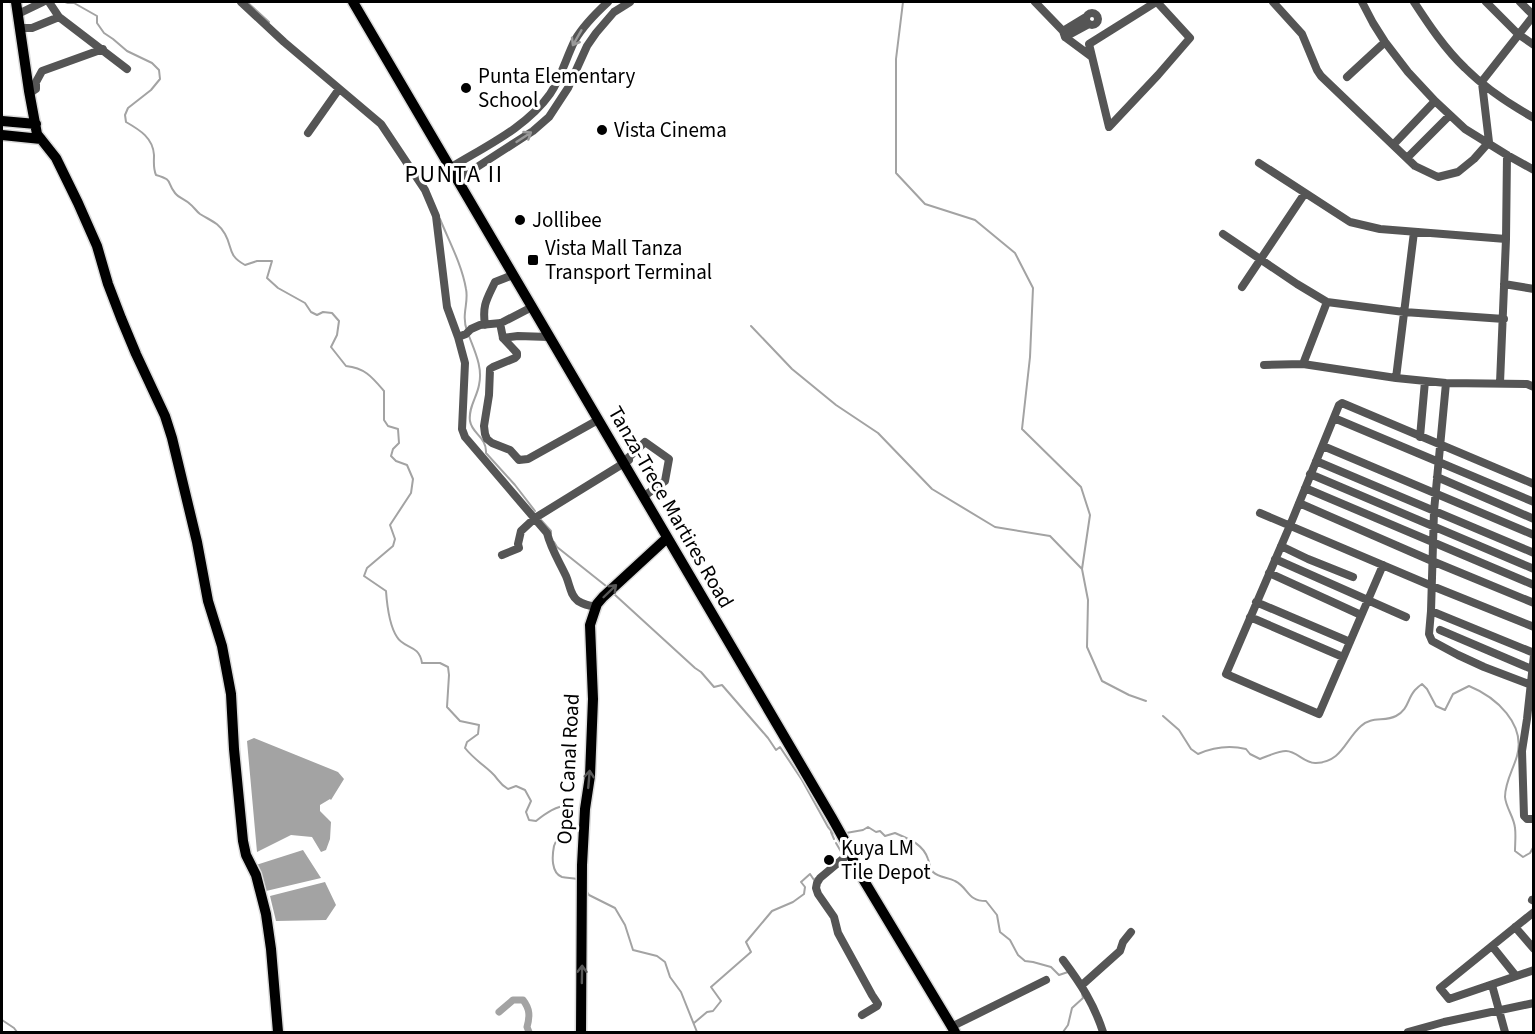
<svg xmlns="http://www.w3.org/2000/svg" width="1535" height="1034" font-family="'Source Sans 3',sans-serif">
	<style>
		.water { fill: #a3a3a3 }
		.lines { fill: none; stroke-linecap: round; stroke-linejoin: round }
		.stream { stroke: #a3a3a3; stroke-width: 2 }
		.canal { stroke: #a3a3a3; stroke-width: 7 }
		.major-casing { stroke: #dbdbdb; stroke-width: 13 }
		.minor { stroke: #555; stroke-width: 8 }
		.major { stroke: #000; stroke-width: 10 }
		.oneway { stroke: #999 }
		.oneway2 { stroke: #595959 }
		.poi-dot { fill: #000; stroke: #fff; stroke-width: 2 }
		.labels { text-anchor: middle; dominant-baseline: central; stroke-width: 6; stroke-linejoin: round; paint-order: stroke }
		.poi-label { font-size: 21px; fill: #000; stroke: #fff; text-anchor: start }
		.street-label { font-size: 21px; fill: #000; stroke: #fff }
		.quarter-label { font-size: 24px; letter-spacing: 1.5px; fill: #000; stroke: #fff }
	</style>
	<rect width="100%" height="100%" fill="#fff"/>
	<!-- water -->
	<path class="water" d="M254 738 338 772 344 779 331 800 330 799 320 805V811L331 822 330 839 326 850 321 852 312 837 291 835 257 852 247 741Z
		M303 850 321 878 266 891 256 865Z
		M325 882 336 905 326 920 276 921 270 896Z"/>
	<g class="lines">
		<!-- stream -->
		<path class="stream" d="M65 2 68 3H74L97 16V23L104 33 113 39 127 51 152 63 159 70 160 79 151 90 128 108 125 115 126 122C140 130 153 138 154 155 154 163 153 168 156 175 174 180 166 182 175 193 179 198 186 200 190 204 194 207 196 211 200 214 211 221 218 222 225 234 233 248 227 255 245 265L257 261H272L267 278 278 288 305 303 311 312 317 315 323 312 332 313 339 321 337 335 331 347 346 366C365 368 372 377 384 391V420L388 426 398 429 399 443 393 449 391 456 396 461 407 465 413 479 411 493 390 525 395 539 393 546 367 568 364 576 386 591C387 605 389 625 397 637 404 649 419 644 422 663H440L448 667 449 675 447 707 460 721 479 725 478 734 467 742 465 748C473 758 482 764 491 772 499 779 498 783 508 789L516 786 525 790 531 801 526 812 529 820 536 821C546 813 556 806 569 805L574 812C570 824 558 834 554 846 552 856 551 873 562 877 567 878 573 878 577 879
			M247 2 269 22
			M903 2 896 59V173L925 204 975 220 1015 253 1033 288 1030 357 1022 429 1081 487 1090 515 1082 569 1088 600 1087 647 1102 681 1129 695 1146 701
			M416 170 420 175
			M440 219C449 241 462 265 466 289 469 303 461 314 467 331
			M751 326 792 369 836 405 878 433 932 489 995 527 1050 536 1082 569
			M469 336C475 352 483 368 479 385 477 397 468 408 470 421 472 434 487 437 486 453L515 485 535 511
			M541 520 551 531V534
			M554 542 557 547 606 586
			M614 594 695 668 701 672 714 687 722 685 768 738 776 750 780 747 802 780 828 827
			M1163 716 1179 730 1191 749 1198 754C1214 747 1229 745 1246 749L1250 754 1260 759C1268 756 1278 751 1286 751 1297 751 1305 764 1316 763 1342 762 1345 740 1361 726 1371 716 1385 722 1396 716 1409 709 1407 699 1415 690 1417 688 1419 686 1422 684L1427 689 1436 706 1445 710 1453 694 1469 686C1496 697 1526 724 1517 756 1513 770 1505 782 1505 797 1506 808 1514 817 1515 828 1516 835 1515 844 1515 851L1523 857 1530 853 1534 846
			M828 827 833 833 837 834
			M831 832 834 839
			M846 833 863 830 868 827 876 832 880 831 885 836 895 833C909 839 923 844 928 859 930 864 929 868 933 872 939 878 948 877 955 881 969 888 967 901 986 901L997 915 1000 932 1010 940 1018 955 1025 961 1033 962 1051 967 1059 975 1068 972
			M836 843 843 855
			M587 892 589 895 615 908 625 925 633 950 657 956 665 962 670 977 681 992 697 1032
			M2 1020 14 1028 17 1032
			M694 1023 707 1012 713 1011 721 1001 711 987 751 952 746 942 772 911 793 902 804 894 805 887 801 882 810 874 814 880 816 878
			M1063 1032 1068 1025 1072 1008 1083 998 1082 993"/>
		<!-- canal -->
		<path class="canal" d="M499 1012 513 1000H523C530 1009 530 1016 527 1027L529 1032"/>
		<!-- major casing -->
		<g class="major-casing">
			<path id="major" d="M16 2 29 91 37 134 56 158 78 203 97 246 108 284 121 318 136 354 165 416 172 438 197 542 208 601 222 646 231 694 234 749 243 841 246 855 256 875 266 914 271 949 278 1032
				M353 2 832 818 851 852 854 864 955 1032
				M2 121 36 124
				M2 135 41 139
				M581 1032 582 865 585 809 590 776 593 699 590 625 597 604 603 597 667 538"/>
		</g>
		<!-- minor -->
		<path class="minor" d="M49 2 59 17 127 69
			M241 2 284 42 381 124 425 190 436 216 447 307 458 337
			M1035 2 1063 31 1065 37 1092 57
			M1156 2 1089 44 1109 127 1158 75 1190 38 1157 2
			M1273 2 1302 34 1317 70 1321 76 1415 166 1438 177 1458 172 1474 159 1489 142 1482 83 1483 80 1534 15
			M1362 2 1373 23 1385 42 1408 72 1435 101 1465 129 1507 155 1534 170
			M1414 2C1429 25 1445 49 1465 68 1485 88 1509 104 1534 118
			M1486 2 1518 34 1534 45
			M1520 2 1534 16
			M1086 19a6 6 0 1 1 12 0a6 6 0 1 1-12 0Z
			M18 14 43 2
			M20 28H32L59 17
			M1063 31 1086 17
			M1065 37 1089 24
			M1347 77 1385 42
			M30 93 36 89V82L42 71 103 49
			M308 133 339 89
			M1393 145 1435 101
			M1407 158 1450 115
			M1259 163 1350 222 1380 229 1506 239
			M450 168C484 147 526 128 550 94 561 78 566 58 575 40 583 26 596 13 608 2
			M457 180 533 131 549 117 568 88 587 46 596 33 614 12 630 2
			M1223 234 1297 284 1327 302
			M1504 284 1534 289
			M1242 287 1305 193
			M532 307 501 323 480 325 471 329 466 334 458 337 465 363 462 429 465 437 547 533C551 549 559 561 566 576 570 585 570 595 578 601 583 604 590 606 596 607
			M500 323 503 338 518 336 549 337
			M485 325C482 305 487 299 495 282L513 275
			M503 338 517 353V356L515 358 493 367 490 369 489 395 484 426 485 434 487 439 492 443 510 450 519 460 528 459 598 420
			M1303 364 1327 302 1404 312 1504 319
			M1264 365 1303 364 1396 378 1446 383 1527 384 1534 387
			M1396 378 1414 232
			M1446 383 1434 511 1431 611 1534 653
			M1500 383 1506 239 1507 155
			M1334 418 1534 502
			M1420 437 1425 381
			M1323 446 1534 535
			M1316 461 1534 553
			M1310 474 1534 569
			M1437 477 1534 519
			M1305 488 1534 585
			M1299 503 1432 561 1534 603
			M1260 513 1432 586 1534 627
			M1281 546 1308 559 1353 577
			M502 555 519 548 518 544 521 531 535 518 629 460 628 458 645 442 669 459 665 481 643 497
			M1275 559 1406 617
			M1383 565 1319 714 1226 674 1291 523 1339 405 1342 403 1534 484
			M1269 573 1361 615
			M1256 602 1350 642
			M1431 611 1429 634 1432 641 1458 655 1484 667 1534 686
			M1250 617 1343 657
			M1440 630 1534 670
			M1534 655 1527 719 1522 751 1524 816 1527 819H1534
			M851 852 820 878 817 883 816 888 818 894 834 917 838 933 872 995 878 1004 877 1006 862 1015
			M1532 900 1534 901
			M1534 912 1440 988 1449 999 1534 970
			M1515 927 1534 949
			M1492 946 1516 976
			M1063 960C1081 984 1094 1004 1103 1032
			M1082 985 1120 951 1123 942 1131 932
			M1492 985 1505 1032
			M951 1027 1046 980
			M1408 1032 1444 1022 1534 1003"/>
		<!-- major -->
		<use href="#major" class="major"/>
	</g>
	<!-- one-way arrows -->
	<defs><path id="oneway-shaft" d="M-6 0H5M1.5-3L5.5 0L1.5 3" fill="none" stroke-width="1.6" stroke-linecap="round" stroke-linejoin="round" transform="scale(1.5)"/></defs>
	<g class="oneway">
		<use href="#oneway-shaft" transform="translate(577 38) rotate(120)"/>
		<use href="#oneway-shaft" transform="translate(524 137) rotate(-33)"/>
	</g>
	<g class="oneway2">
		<use href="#oneway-shaft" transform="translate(610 591) rotate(-44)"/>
		<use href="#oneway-shaft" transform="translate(589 779) rotate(-85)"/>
		<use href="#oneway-shaft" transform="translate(582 974) rotate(-89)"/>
	</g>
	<!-- markers -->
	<g class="poi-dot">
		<circle cx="466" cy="88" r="6"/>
		<circle cx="602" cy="130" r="6"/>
		<circle cx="520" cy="220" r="6"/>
		<rect x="527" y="254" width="12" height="12" rx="3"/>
		<circle cx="829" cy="860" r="6"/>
	</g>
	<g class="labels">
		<!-- poi labels -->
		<g class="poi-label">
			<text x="478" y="76">Punta Elementary<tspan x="478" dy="24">School</tspan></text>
			<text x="614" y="130">Vista Cinema</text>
			<text x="532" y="220">Jollibee</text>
			<text x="545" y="248">Vista Mall Tanza<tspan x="545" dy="24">Transport Terminal</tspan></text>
			<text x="841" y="848">Kuya LM<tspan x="841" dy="24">Tile Depot</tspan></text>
		</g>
		<!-- street labels -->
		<g class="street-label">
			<text transform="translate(671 507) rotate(60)">Tanza-Trece Martires Road</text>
			<text transform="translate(568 769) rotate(-87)">Open Canal Road</text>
		</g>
		<!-- quarter labels -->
		<g class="quarter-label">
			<text x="454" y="174">PUNTA II</text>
		</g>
	</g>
	<!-- border -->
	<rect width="1535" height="1034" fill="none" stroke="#000000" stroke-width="6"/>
</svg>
